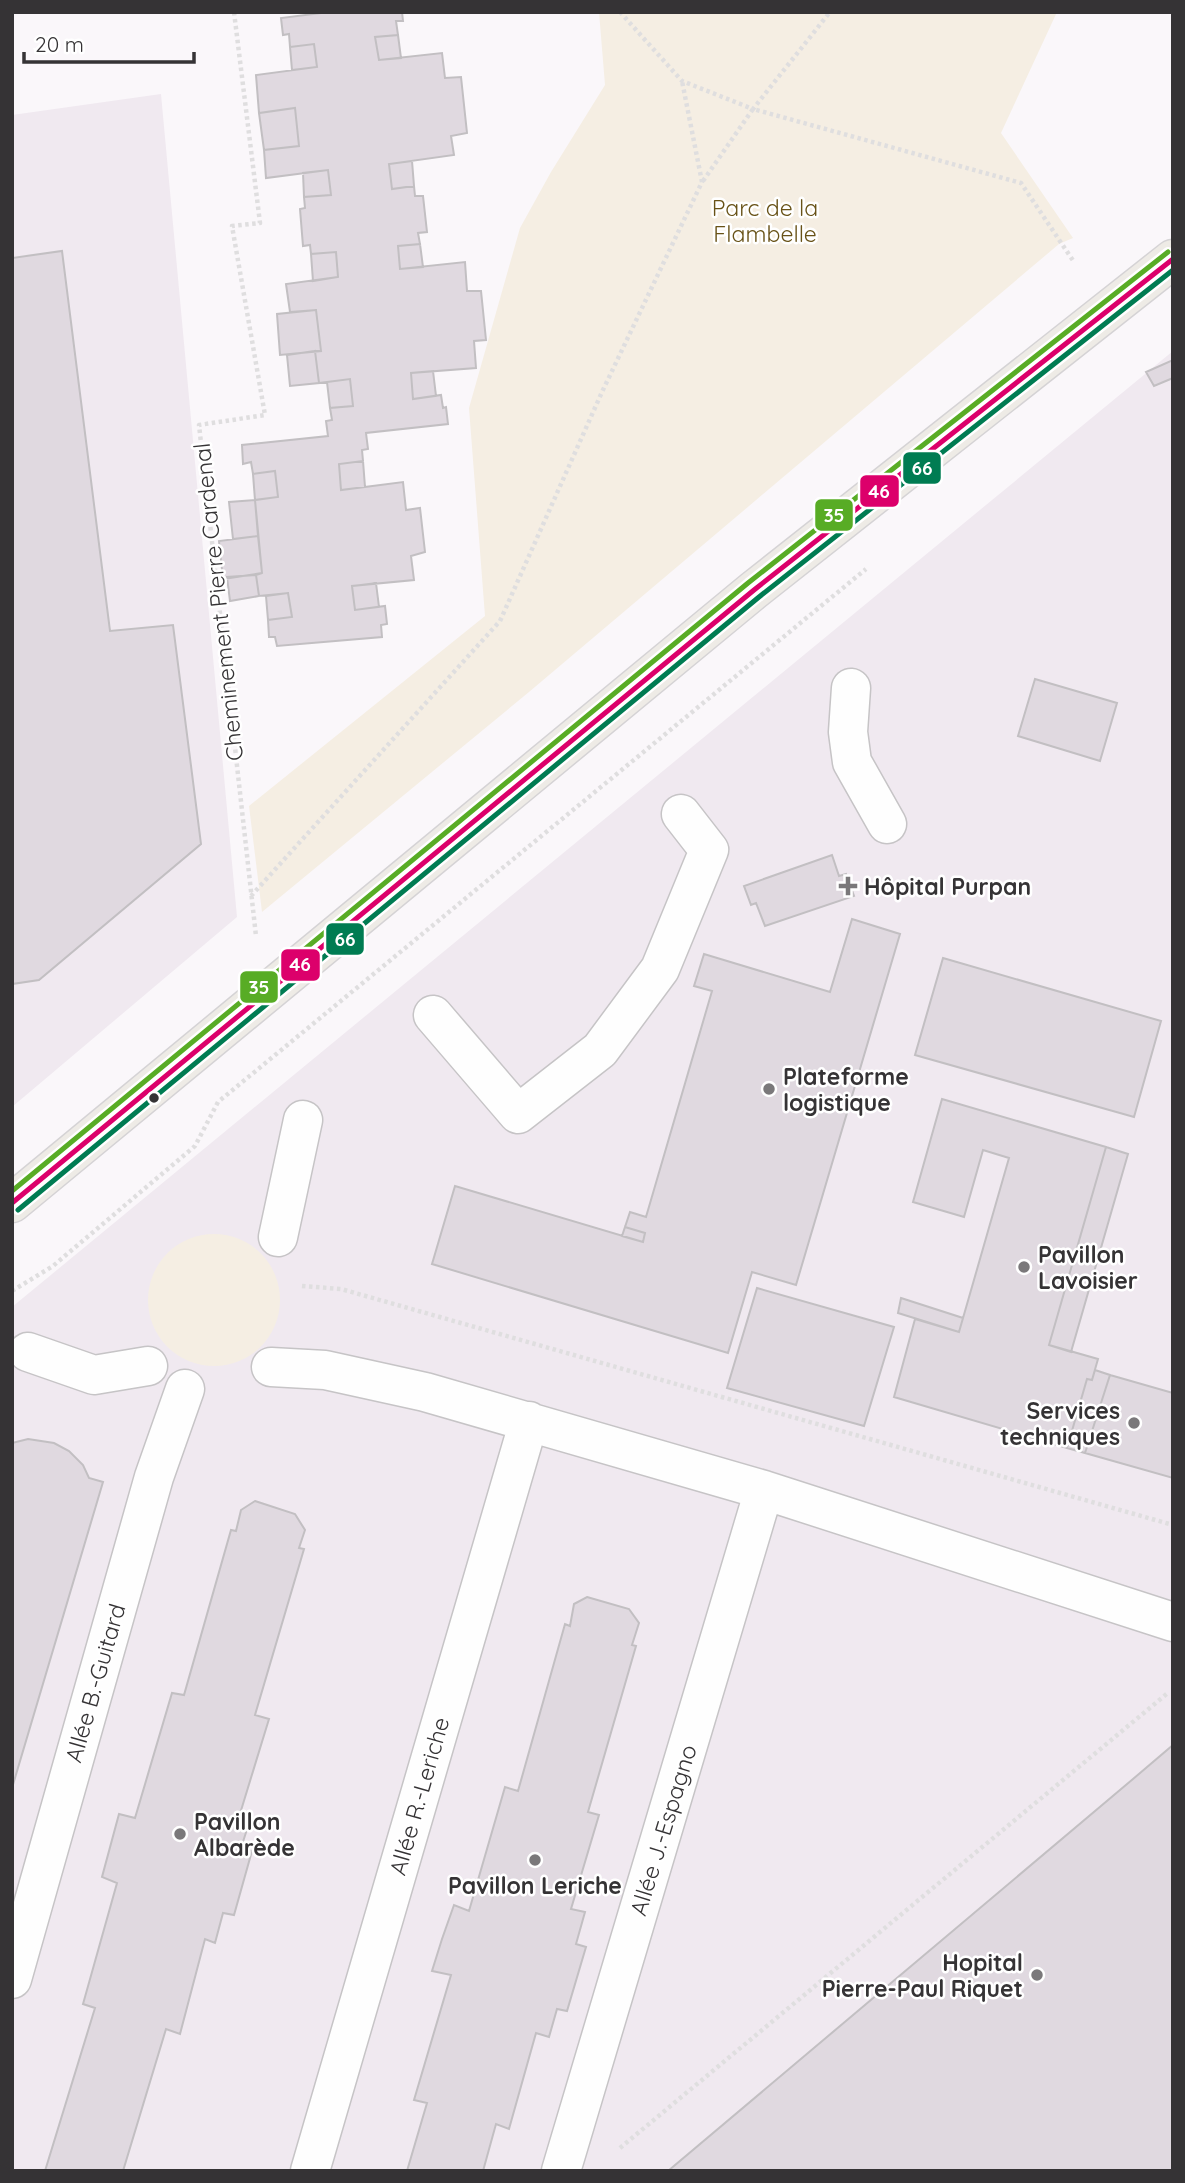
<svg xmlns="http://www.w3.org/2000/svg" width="1185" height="2183" font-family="Quicksand,sans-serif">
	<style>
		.built { fill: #f0e9f0 }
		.green { fill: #f5eee3 }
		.building { fill: #e0d9e0; stroke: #c2bfc2; stroke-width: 2 }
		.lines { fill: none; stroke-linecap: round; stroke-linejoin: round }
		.minor-casing { stroke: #c6c4c6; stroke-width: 41 }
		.major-casing { stroke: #d5d3d5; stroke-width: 41 }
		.path { stroke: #dfdedf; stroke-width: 4.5; stroke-dasharray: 3.5 3.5; stroke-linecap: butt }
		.minor { stroke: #fefefe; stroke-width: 38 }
		.major { stroke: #eeebe6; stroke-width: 38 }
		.bus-1-casing { stroke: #fff; stroke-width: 10 }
		.bus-2-casing { stroke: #fff; stroke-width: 10 }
		.bus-3-casing { stroke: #fff; stroke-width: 10 }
		.bus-1 { stroke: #dc006b; stroke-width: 5 }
		.bus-2 { stroke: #007c52; stroke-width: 5 }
		.bus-3 { stroke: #58ac25; stroke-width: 5 }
		.poi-dot { fill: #7a787a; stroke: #fff; stroke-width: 2.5 }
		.bus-dot { fill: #353335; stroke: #fff; stroke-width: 2.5 }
		.labels { text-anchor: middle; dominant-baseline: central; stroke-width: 5; stroke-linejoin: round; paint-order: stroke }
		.park-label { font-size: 23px; fill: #685217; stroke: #fff }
		.street-label { font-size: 23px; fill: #353335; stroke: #fff }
		.poi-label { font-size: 23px; font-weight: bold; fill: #353335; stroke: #fff; text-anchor: start }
		.line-badge { stroke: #fff; stroke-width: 2.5 }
		.badge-label { font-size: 19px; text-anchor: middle; font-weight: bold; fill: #fff }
	</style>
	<rect width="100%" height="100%" fill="#faf7fa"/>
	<!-- built -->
	<path class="built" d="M161 94 237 917 12 1107V115Z
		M1173 351V2171H12V1307Z"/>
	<!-- green -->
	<path class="green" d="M599 12H1057L1001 133 1073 238 1059 244 529 692 262 912 249 806 485 616 469 408 520 228 551 172 605 85Z
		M148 1300a66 66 0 1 1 132 0a66 66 0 1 1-132 0Z"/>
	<!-- building -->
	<path class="building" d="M329 12H402L403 21H396L398 35 375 37 379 60 442 53 445 78 461 77 467 133 451 136 454 155 389 164 392 189 414 186 415 196H423L427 232 418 233 420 244 398 246 400 269 465 262 467 291H481L486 340 474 341 476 368 411 373 413 399 441 395 443 408 446 407 448 424 366 433 368 449 362 450 363 461 339 464 341 490 403 482 406 510 420 508 425 552 411 556 414 580 352 586 355 610 385 606 387 624 381 625 382 637 277 646 275 637H269L268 620 292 617 288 593 259 596 256 575 262 573 255 500 278 497 275 471 253 474 251 462 243 464 242 445 328 436 326 421 332 420 330 408 353 406 350 379 319 383 315 351H321L316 310 290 312 286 284 338 277 336 252 311 254 310 245 303 246 300 209 305 208 304 197 331 195 328 170 266 178 264 150 299 146 295 108 259 113 256 75 317 67 314 44 290 47 289 34 283 35 281 18Z
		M398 35 401 58 379 60 375 37Z
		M314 44 317 67 292 70 290 47Z
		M295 108 299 146 264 150 259 113Z
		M412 161 414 186 392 189 389 164Z
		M328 170 331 195 304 197 303 173Z
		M420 244 423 267 400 269 398 246Z
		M62 251 110 631 173 625 201 844 39 980 12 984V258Z
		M336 252 338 277 313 281 311 254Z
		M316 310 321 351 280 355 277 314Z
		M315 351 319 383 290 386 287 355Z
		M1173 360V378L1154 386 1146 372Z
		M433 371 436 396 413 399 411 373Z
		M350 379 353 406 330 408 327 382Z
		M363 461 365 487 341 490 339 464Z
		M275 471 278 497 255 500 253 474Z
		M255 500 258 536 233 539 229 502Z
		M258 536 262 573 223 579 219 541Z
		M256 575 259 596 230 601 227 577Z
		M376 583 379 607 355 610 352 586Z
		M288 593 292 617 268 620 266 596Z
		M1035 679 1117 703 1100 761 1018 736Z
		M832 855 839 876 846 874 854 896 765 926 756 903 751 905 744 886Z
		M852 919 900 934 796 1285 752 1272 728 1353 432 1264 455 1186 643 1242 645 1233 625 1227 630 1212 646 1217 712 991 694 986 704 954 830 992Z
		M943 958 1161 1021 1134 1117 915 1055Z
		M942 1099 1106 1147 1049 1345 1098 1359 1092 1380 1087 1379 1067 1448 894 1397 915 1319 959 1332 1009 1158 983 1150 964 1217 913 1202Z
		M1106 1147 1128 1154 1071 1352 1049 1345Z
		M625 1227 645 1233 643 1242 622 1236Z
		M757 1288 894 1327 864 1426 727 1388Z
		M901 1298 963 1318 959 1332 898 1313Z
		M1095 1370 1110 1375 1085 1453 1067 1448 1087 1379 1092 1380Z
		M1110 1375 1173 1393V1478L1085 1453Z
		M28 1439 54 1443 69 1451 83 1465 89 1478 103 1482 12 1788V1443Z
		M255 1501 295 1514 305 1530 299 1548 304 1549 255 1715 269 1719 239 1817 250 1820 241 1848 252 1851 234 1915 223 1913 215 1943 205 1939 180 2034 166 2029 123 2171H45L95 2008 83 2004 117 1883 102 1877 119 1814 135 1818 172 1693 184 1695 231 1530 236 1531 241 1510Z
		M587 1597 629 1609 639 1623 632 1645 636 1646 588 1812 599 1815 571 1909 585 1912 576 1944 586 1947 567 2011 557 2009 549 2037 536 2033 509 2129 496 2124 483 2171H407L427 2103 414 2100 451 1975 432 1971 442 1939 454 1905 469 1911 505 1787 518 1791 565 1624 570 1626 574 1604Z
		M1173 1745V2171H668L1133 1779Z"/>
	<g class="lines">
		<!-- minor casing -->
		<g class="minor-casing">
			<path id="minor" d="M851 688 848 732 852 762 887 824
				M433 1015 518 1114 600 1050 660 969 709 850 681 814
				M278 1237 303 1120
				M28 1352 94 1375 148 1366
				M271 1367 325 1370 425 1392 764 1490 1173 1622
				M12 1979 154 1477 185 1389
				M310 2171 529 1421
				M561 2171 764 1490"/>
		</g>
		<!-- major casing -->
		<g class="major-casing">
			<path id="major" d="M12 1203 754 590 1173 259"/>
		</g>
		<!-- path -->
		<path class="path" d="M234 12 260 223 232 226 265 415 199 425 256 936
			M620 12 682 81 753 109 830 12
			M703 181 753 109 1021 183 1074 262
			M251 896 500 621 602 392 702 182 682 81
			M302 1286 341 1289 1173 1525
			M12 1291 53 1266 195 1146 218 1102 866 569
			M620 2148 1169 1692"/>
		<!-- minor -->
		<use href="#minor" class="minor"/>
		<!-- major -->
		<use href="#major" class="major"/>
		<!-- bus-1 casing -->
		<g class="bus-1-casing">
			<path id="bus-1" d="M12 1203 754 590 1173 259"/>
		</g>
		<!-- bus-2 casing -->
		<g class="bus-2-casing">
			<path id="bus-2" d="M18 1210 759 597 1173 270"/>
		</g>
		<!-- bus-3 casing -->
		<g class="bus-3-casing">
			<path id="bus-3" d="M12 1191 748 583 1168 252"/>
		</g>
		<!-- bus-1 -->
		<use href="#bus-1" class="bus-1"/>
		<!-- bus-2 -->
		<use href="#bus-2" class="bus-2"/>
		<!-- bus-3 -->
		<use href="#bus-3" class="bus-3"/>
	</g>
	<!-- markers -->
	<g class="poi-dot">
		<path d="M844.5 875.5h7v7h7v7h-7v7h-7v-7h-7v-7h7z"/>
		<circle cx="769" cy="1089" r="7"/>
		<circle cx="1024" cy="1267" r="7"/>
		<circle cx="1134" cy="1423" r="7"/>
		<circle cx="180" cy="1834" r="7"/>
		<circle cx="535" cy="1860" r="7"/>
		<circle cx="1037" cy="1975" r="7"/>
	</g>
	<circle class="bus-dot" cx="154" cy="1098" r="6"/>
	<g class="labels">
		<!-- park labels -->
		<g class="park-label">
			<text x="765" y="207">Parc de la<tspan x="765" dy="26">Flambelle</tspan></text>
		</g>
		<!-- street labels -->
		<g class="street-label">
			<text transform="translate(218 602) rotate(-96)">Cheminement Pierre Cardenal</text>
			<text transform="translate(95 1683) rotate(-74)">Allée B.-Guitard</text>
			<text transform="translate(419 1796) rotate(-74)">Allée R.-Leriche</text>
			<text transform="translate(663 1830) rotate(-73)">Allée J.-Espagno</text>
		</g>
		<!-- poi labels -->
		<g class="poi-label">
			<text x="864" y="886">Hôpital Purpan</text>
			<text x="783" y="1076">Plateforme<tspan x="783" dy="26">logistique</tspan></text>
			<text x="1038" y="1254">Pavillon<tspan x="1038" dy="26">Lavoisier</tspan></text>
			<text x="1120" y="1410" text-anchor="end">Services<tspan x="1120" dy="26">techniques</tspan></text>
			<text x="194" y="1821">Pavillon<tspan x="194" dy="26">Albarède</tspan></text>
			<text x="535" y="1885" text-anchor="middle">Pavillon Leriche</text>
			<text x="1023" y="1962" text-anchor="end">Hopital<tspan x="1023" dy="26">Pierre-Paul Riquet</tspan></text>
		</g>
	</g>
	<g class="line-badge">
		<rect x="902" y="451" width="40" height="34" rx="7" fill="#007c52"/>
		<rect x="859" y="474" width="41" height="34" rx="7" fill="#dc006b"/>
		<rect x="814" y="498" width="40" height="34" rx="7" fill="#58ac25"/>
		<rect x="325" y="922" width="40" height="34" rx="7" fill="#007c52"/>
		<rect x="280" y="948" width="41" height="34" rx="7" fill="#dc006b"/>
		<rect x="239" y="970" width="40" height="34" rx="7" fill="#58ac25"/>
	</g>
	<g class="badge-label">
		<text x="922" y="475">66</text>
		<text x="879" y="498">46</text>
		<text x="834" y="522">35</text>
		<text x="345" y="946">66</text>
		<text x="300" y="971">46</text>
		<text x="259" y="994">35</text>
	</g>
	<!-- border -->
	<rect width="1185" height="2183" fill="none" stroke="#353335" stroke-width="28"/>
	<!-- scale -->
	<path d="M24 52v10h170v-10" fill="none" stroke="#353335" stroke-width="3.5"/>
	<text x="35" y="52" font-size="21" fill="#353335" stroke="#ffffff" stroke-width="5" paint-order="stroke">20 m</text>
</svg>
